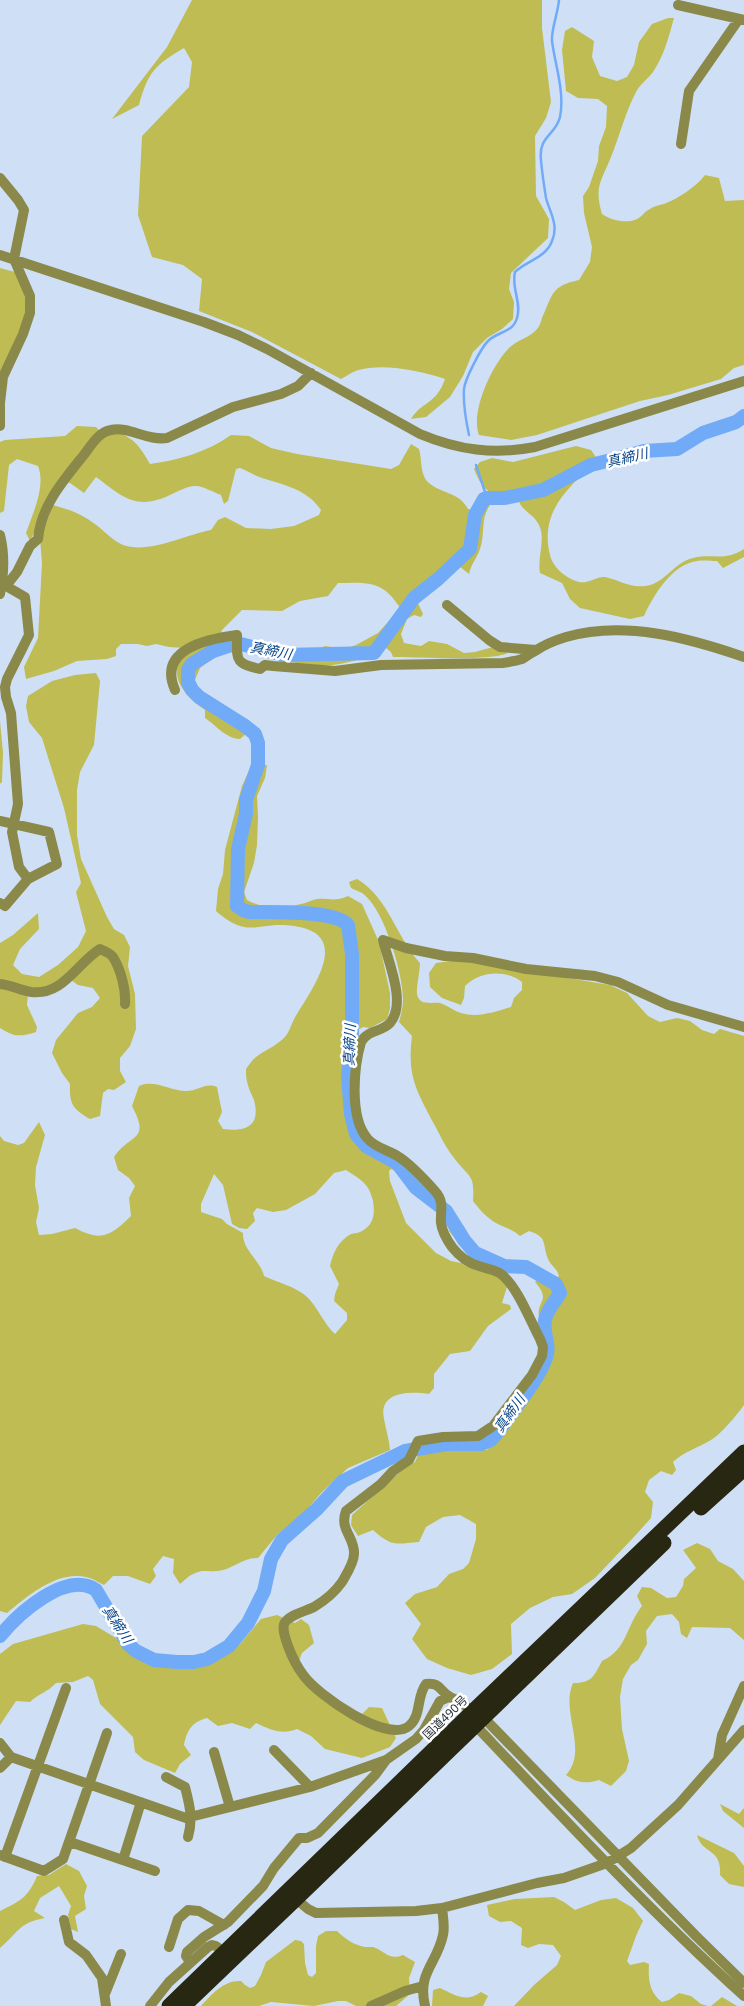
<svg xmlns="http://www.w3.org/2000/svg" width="744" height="2006" font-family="'Noto Sans','Noto Sans JP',sans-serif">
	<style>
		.green { fill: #bebc53; fill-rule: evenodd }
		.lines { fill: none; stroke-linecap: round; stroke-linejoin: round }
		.stream { stroke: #71abf8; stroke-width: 2.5 }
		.river { stroke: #71abf8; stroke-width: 14 }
		.minor { stroke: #8a894a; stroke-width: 10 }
		.highway { stroke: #282711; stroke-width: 15 }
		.labels { text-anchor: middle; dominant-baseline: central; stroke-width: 5; stroke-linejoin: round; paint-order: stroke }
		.street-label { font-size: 12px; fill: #293038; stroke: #fff }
		.water-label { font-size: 14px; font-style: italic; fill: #074487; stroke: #fff }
	</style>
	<rect width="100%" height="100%" fill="#cfe0f6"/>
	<!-- green -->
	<path class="green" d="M192 0H542V28L551 102 546 118 535 136 536 196 549 219 548 238 511 273 509 289 514 302 513 319 502 329 487 338 473 352 463 376 450 397 426 417 411 419C422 401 436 405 445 379 422 371 383 363 359 370 353 371 347 376 341 379L252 332 199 311 202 279 183 265 152 257 138 215 142 136 189 87 192 62 184 48C155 65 148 72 139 105L112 119 167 47Z
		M668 18H674C669 36 664 56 653 72 648 79 640 84 636 92 625 113 620 135 611 157 601 182 594 186 602 214 611 220 620 222 631 221 642 219 643 212 650 209 654 206 660 205 664 204 679 198 696 187 705 175L719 178 725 201 744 200V365L734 368 721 379 668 395 640 401 537 435 511 440 479 435C470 412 492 365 509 348 517 340 531 337 537 329 540 326 541 321 542 318 553 294 551 286 579 280L590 262 592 247 584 213 583 196 589 187 598 161 599 146 606 127 607 106 598 99 578 98 566 91 562 50 565 31 572 27 594 41 592 57 600 76 617 81 627 77 634 65 639 42 652 24Z
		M0 268 15 272 28 303 24 321 0 380Z
		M77 426 96 427 104 436 111 431C133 436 139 445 150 464 179 460 207 452 231 435L249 436 271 448 297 454 391 469 399 465 411 444 419 449C422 459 420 471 426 480 438 494 459 491 468 509L477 511C482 505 486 500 494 501 479 514 486 532 480 549 477 558 471 564 469 574L459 566 437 577 416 599 423 614 421 617 414 615 407 619 401 634 404 643 421 646 429 641 447 644 464 653 475 652 493 647 509 652C497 662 413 657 393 657L391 652 386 648C366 661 311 674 290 660L292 653 316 650 325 646 344 649 356 645 378 633 398 611 402 609C397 605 394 598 389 594 376 580 356 583 338 583L328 596 300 601 282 611 242 610 222 630 218 643 224 649 200 668 195 680 201 693 248 732 240 739C225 738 217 726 205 718V710C193 702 176 687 177 671 177 663 182 655 185 648L169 647 156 644 147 646 138 644H121L116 649V656L107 659 77 661 54 671 26 679 24 667 38 638 42 563 40 538 53 505C67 509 80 513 92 522 103 529 111 540 123 545 149 554 185 535 211 530L218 520 225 517 246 528 271 529 294 526 319 515 321 510C307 489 284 485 262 478 255 476 248 471 240 468L236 469 228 501 224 504 221 495C212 492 204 486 195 486 187 486 177 492 170 495 136 511 123 497 96 477L84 493 70 483 59 480 30 541 26 533C33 513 46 486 38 466L17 459 9 465 4 511 0 513V442L5 440 65 436Z
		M576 446 591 450 598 460C569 487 539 511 550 555 553 568 567 579 579 582 588 584 597 576 605 577 619 580 630 588 645 586 665 584 674 562 693 558 714 553 723 562 744 549V557L723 568 717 561C711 561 704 560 697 561 672 564 653 596 644 616L630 619 580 608 570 599 562 583 540 573C537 558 546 539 539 525 535 516 525 512 520 504 519 501 518 496 517 492 491 494 485 496 474 469L480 462 492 458 513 462Z
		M96 673 100 681 94 745 80 772 77 790V835L81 859 107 917 114 929 124 935 130 947 128 966 135 994 136 1029 130 1046 120 1058V1071L126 1082 114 1090 108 1089 103 1093 100 1116 90 1119C73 1109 69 1104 70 1084L62 1073 52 1053 56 1040 78 1013 92 1007 100 998 93 988 78 985 67 977 28 994 27 1005 37 1027 36 1032C20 1037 14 1037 0 1028V943L13 935 38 913 39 929 20 949 13 965 22 974 39 977 58 965 78 947 86 931 76 892 81 883 64 808 42 738 29 722 26 706 28 696 52 681 75 675Z
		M0 721 3 753 2 782 0 784Z
		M252 764 267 765 265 778 257 796 258 817 257 845 254 863 244 892 247 900C262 909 284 908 301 904 306 903 312 900 317 899 329 898 335 902 348 896L362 904 379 942 390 993V1009L387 1019 370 1028 363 1027 358 1030C352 1045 354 1063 352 1079 351 1091 347 1103 347 1114 350 1144 373 1162 402 1162L435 1197 438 1212 417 1194 398 1172 391 1169 389 1171 390 1181 406 1223 436 1253 451 1261 466 1264 472 1259 449 1231 447 1218 452 1215 463 1225 475 1246 492 1257 506 1270 507 1287 502 1303 510 1305 511 1309 488 1326 470 1351 450 1354 434 1374V1388L429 1394C410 1391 378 1391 384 1419 386 1430 389 1439 390 1450L348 1468 322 1492 303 1514 277 1535 258 1558C243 1557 232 1570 217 1571 206 1572 204 1569 193 1574 188 1576 184 1581 180 1584L173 1573 174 1559 163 1556 153 1569 156 1576 150 1584 128 1576H113L104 1585C98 1582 92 1578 86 1577 56 1571 28 1596 7 1613L0 1611V1136L4 1141 18 1145 24 1143 39 1122 45 1135 36 1167 35 1185 39 1208 36 1222 39 1235 52 1234 75 1228C102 1242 110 1236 131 1216L129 1198 135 1186 129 1178 118 1170 114 1157C130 1133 151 1142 132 1106L139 1086C154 1079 170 1091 186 1091 198 1091 206 1082 217 1087L222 1112 218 1121 223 1129C246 1132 261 1126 254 1100 252 1095 249 1090 248 1085 246 1080 246 1074 246 1069 249 1065 252 1060 256 1057 265 1050 276 1046 284 1038 290 1032 292 1021 297 1014 314 986 352 934 294 926 257 921 249 940 216 911L218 889 223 874 225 850 242 786ZM346 1170C361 1180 369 1183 373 1201 375 1214 374 1224 362 1231 359 1233 354 1233 351 1234 338 1241 333 1253 330 1266L339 1284 335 1294 334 1301 347 1313V1320L335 1334C323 1323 318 1307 306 1296 294 1286 279 1283 264 1276 261 1261 242 1250 243 1233L227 1224 222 1219 201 1212V1204L214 1174 223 1185 232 1224 239 1228 247 1229 255 1221 253 1213 257 1208 273 1212 286 1210 315 1194 334 1173Z
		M357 879C389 898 396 937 420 963 420 970 416 990 417 994 419 1006 431 1002 440 1003 447 1005 454 1011 461 1013 477 1018 495 1012 511 1007L514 998 522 990V982C506 969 479 971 465 986L464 998 461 1005 442 998 430 987 429 973 436 963 459 960 610 985 627 993 648 1016 660 1022 677 1018 690 1021 702 1030 714 1034 720 1029 744 1036V1405C737 1415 721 1434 711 1440 698 1448 685 1451 673 1462L676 1470 672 1475 661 1471 649 1480 645 1492 653 1502 651 1518 633 1538 595 1578 572 1594 553 1597 530 1608 511 1624 512 1654 492 1669 471 1675 447 1668 427 1659 412 1639 421 1624 405 1603 415 1594 437 1587 449 1574 463 1569 469 1563 476 1539V1524L460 1515 443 1517 426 1527 419 1542C395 1544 392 1547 373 1530L358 1536 351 1525 352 1515 404 1468 415 1462 419 1453 435 1450H487C508 1428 557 1372 551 1340 549 1332 541 1326 539 1317 536 1301 552 1301 535 1282L539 1278 549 1282 559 1276C557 1268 551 1266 548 1259 542 1243 548 1237 529 1231L520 1236C512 1229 506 1228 496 1223 487 1218 479 1209 473 1201 475 1173 469 1178 454 1158 446 1148 440 1135 434 1124 416 1090 407 1076 412 1036L399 1022C401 1015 403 1007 403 999 403 973 384 908 362 893 359 891 354 890 351 888L349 882Z
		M697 1543 710 1549 718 1561 733 1569 744 1581V1640L730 1628 692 1627 687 1638 681 1634 679 1622 672 1614 657 1616 646 1631 647 1644 638 1660 631 1665 623 1679 620 1697 622 1729 629 1761 626 1771 611 1786 599 1780C586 1784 577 1783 566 1775 589 1750 560 1712 573 1683 592 1683 594 1676 602 1661 627 1650 626 1626 642 1606L637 1596 642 1587 651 1588 667 1598 676 1597 683 1586 684 1579 696 1568 683 1550Z
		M277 1615 295 1623 301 1619 309 1625 314 1643 302 1653 296 1669 357 1719 369 1707 382 1708 396 1738 390 1747 362 1758 325 1749 311 1736 297 1729C282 1735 271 1730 256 1723L250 1729 232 1723 218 1726 207 1718C192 1722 187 1730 184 1745L191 1755 180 1764 175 1773 144 1760 135 1752 133 1737 100 1704 93 1680 88 1676 73 1682 56 1683C48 1692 38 1694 30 1702L16 1701 0 1725V1654L13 1644 83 1624 96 1626 116 1638 135 1656 150 1664 176 1667 203 1664 224 1656 240 1644 261 1619Z
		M720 1804 739 1814 744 1808V1828L723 1811Z
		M697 1835 734 1853 744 1866V1887L729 1884 720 1875C722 1847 702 1855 697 1835Z
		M66 1864 79 1871 87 1886 84 1896 86 1909 75 1916 78 1932 71 1929 68 1915 71 1906 59 1886 40 1898 34 1911 45 1918C18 1923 19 1932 0 1948V1911C20 1901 28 1898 37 1876L49 1875Z
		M554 1897 564 1902 575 1910 601 1900 616 1898 633 1908 643 1921C635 1936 633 1946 627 1961L630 1965 644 1962 649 1964C648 1978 649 1993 662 2002L669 2000 679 1993 691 1996 701 2004 708 2006H514L534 1985 557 1965 561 1956 553 1945 539 1944 528 1948 521 1945 522 1928 511 1921 500 1922 489 1916 487 1905 515 1899Z
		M326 1931H337C345 1939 354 1945 365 1947 368 1947 371 1947 373 1947 385 1951 389 1961 403 1955L415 1962 409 1978 410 1994 396 2006H356L346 2001H338L314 2006 271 2002 259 2006H201C212 1994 224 1980 241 1981L245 1985 250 1988 255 1986 261 1975 266 1962 295 1940 301 1941 304 1944 305 1963 308 1975 312 1977 316 1973V1946L318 1936Z
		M440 1988C455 1995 466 2003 481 1992L488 1996 483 2006H432L433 1990Z
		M722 1997 737 2006H711Z"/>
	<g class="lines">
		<!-- stream -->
		<path class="stream" d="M469 435C466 421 463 403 464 389 465 379 481 348 488 341 498 331 513 333 517 318 522 303 511 288 515 272 526 261 546 258 552 241 559 225 550 213 546 198 544 185 542 173 541 160 538 136 556 135 560 117 565 92 555 65 552 41 551 30 558 13 559 0
			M476 465 487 498"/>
		<!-- river -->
		<path class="river" d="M0 1636C18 1614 66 1570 96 1590L128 1644 136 1651 154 1660 177 1662H194L207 1659 229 1646 248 1623 264 1591 271 1559 282 1540 317 1509 343 1481 405 1451 447 1444H481L491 1440 498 1432C513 1410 537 1382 546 1358 551 1344 542 1333 545 1320 547 1309 555 1302 560 1293L556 1284 526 1267 504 1266 475 1253 464 1240 446 1211 416 1188 397 1163 366 1146 356 1134 351 1114 348 1077 352 1040V954L348 925C335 910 271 912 249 912L243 910 237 906 238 849 246 814V800L258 765V743L255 734 245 726 199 697 192 690 188 682V670L192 664 213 651 237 643 283 655 374 653 414 598 438 579 470 549 475 515 484 499 487 498H505L543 490 591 465 619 458 644 451 677 449 703 433 736 422 744 416"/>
		<!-- minor -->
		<path class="minor" d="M678 5 744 20
			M681 144 689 91 739 19
			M0 178 18 200 24 210 14 259 30 296V313L23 334 3 377 0 403
			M0 255 204 322 238 335 267 349 420 434C458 450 494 455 535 447L744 381
			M0 405V426
			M0 535C5 555 4 574 0 594
			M0 583 6 586 17 572 30 546 38 539C41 506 63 481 83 456 91 446 98 432 111 430 129 426 147 441 167 438L233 407 281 394 298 386 311 373
			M6 586 25 597 29 635 7 679 5 687 6 697 11 713 18 804 12 832 19 867 28 879
			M447 605 489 640 500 647 536 650
			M175 690C157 649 207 639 237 635 237 660 234 663 260 669L265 665 273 666 335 671 381 665 503 663C509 662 516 661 522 659 526 657 530 653 535 651 544 645 556 640 566 637 624 620 689 638 744 657
			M0 821 49 832 57 864 28 879 5 906 0 903
			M383 940C388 962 407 1003 390 1023 382 1032 367 1030 361 1042 354 1066 349 1117 367 1138 375 1148 389 1150 399 1157 410 1164 426 1181 435 1191 445 1202 440 1211 441 1223 442 1232 447 1240 452 1247 459 1256 468 1263 479 1266 486 1269 495 1269 501 1274 517 1286 530 1320 540 1339L543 1347 542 1356 532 1375 493 1426 478 1436 443 1437 418 1441 409 1460 393 1471 381 1484 346 1511C339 1530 355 1537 354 1554 354 1563 346 1575 342 1582 335 1592 324 1601 314 1607 306 1611 288 1615 284 1624 282 1631 286 1640 288 1646 292 1657 297 1667 304 1676 318 1695 387 1744 409 1726 422 1715 416 1697 426 1684 441 1682 439 1691 450 1697 453 1699 457 1699 461 1702 469 1709 473 1714 484 1718L696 1936 744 1983
			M383 940 406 948 445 956 473 958 526 969 595 976 618 982 668 1005 744 1027
			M0 984C11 985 20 990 31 992 63 996 76 964 100 949 104 951 110 953 113 957 121 970 126 990 125 1004
			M474 1721 476 1726C563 1818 650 1911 744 1996
			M0 1743 11 1757
			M274 1750 310 1787
			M214 1752 230 1807
			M718 1759 722 1735 744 1686
			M0 1768 11 1757 186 1818 310 1787 386 1760 416 1739 424 1730 440 1701 449 1697
			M166 1777 185 1787C190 1806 193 1819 188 1837
			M70 1842 155 1871
			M0 1855 44 1871 63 1859 107 1733
			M5 1857 66 1688
			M123 1860 141 1802
			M291 1895 308 1909 316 1913 416 1911 442 1908 537 1883 564 1878 607 1863 631 1848 678 1805 744 1730
			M64 1920 69 1942 86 1955 102 1978 106 2006
			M169 1947 178 1919 188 1910 199 1911 224 1925
			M190 1962 186 1956 187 1952 204 1937 228 1922 263 1886 274 1868 299 1838H307L318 1833 375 1775 386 1760
			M105 1994 121 1954
			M150 2006 169 1982 208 1947 212 1945 216 1946 223 1952
			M371 2006 405 1991 423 1986
			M425 2006C417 1972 437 1964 443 1935 445 1927 443 1917 442 1908"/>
		<!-- highway -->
		<path class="highway" d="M701 1508 744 1469
			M169 2006 471 1713 744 1452
			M184 2006 296 1899 664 1543"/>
	</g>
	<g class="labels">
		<!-- street labels -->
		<g class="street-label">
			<text transform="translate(445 1717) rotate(-44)">国道490号</text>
		</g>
		<!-- water labels -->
		<g class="water-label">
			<text transform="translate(627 457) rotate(-13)">真締川</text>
			<text transform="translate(271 650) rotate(11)">真締川</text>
			<text transform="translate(349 1045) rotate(-88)">真締川</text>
			<text transform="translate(509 1413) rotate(-55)">真締川</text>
			<text transform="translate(118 1624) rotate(57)">真締川</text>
		</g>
	</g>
</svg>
